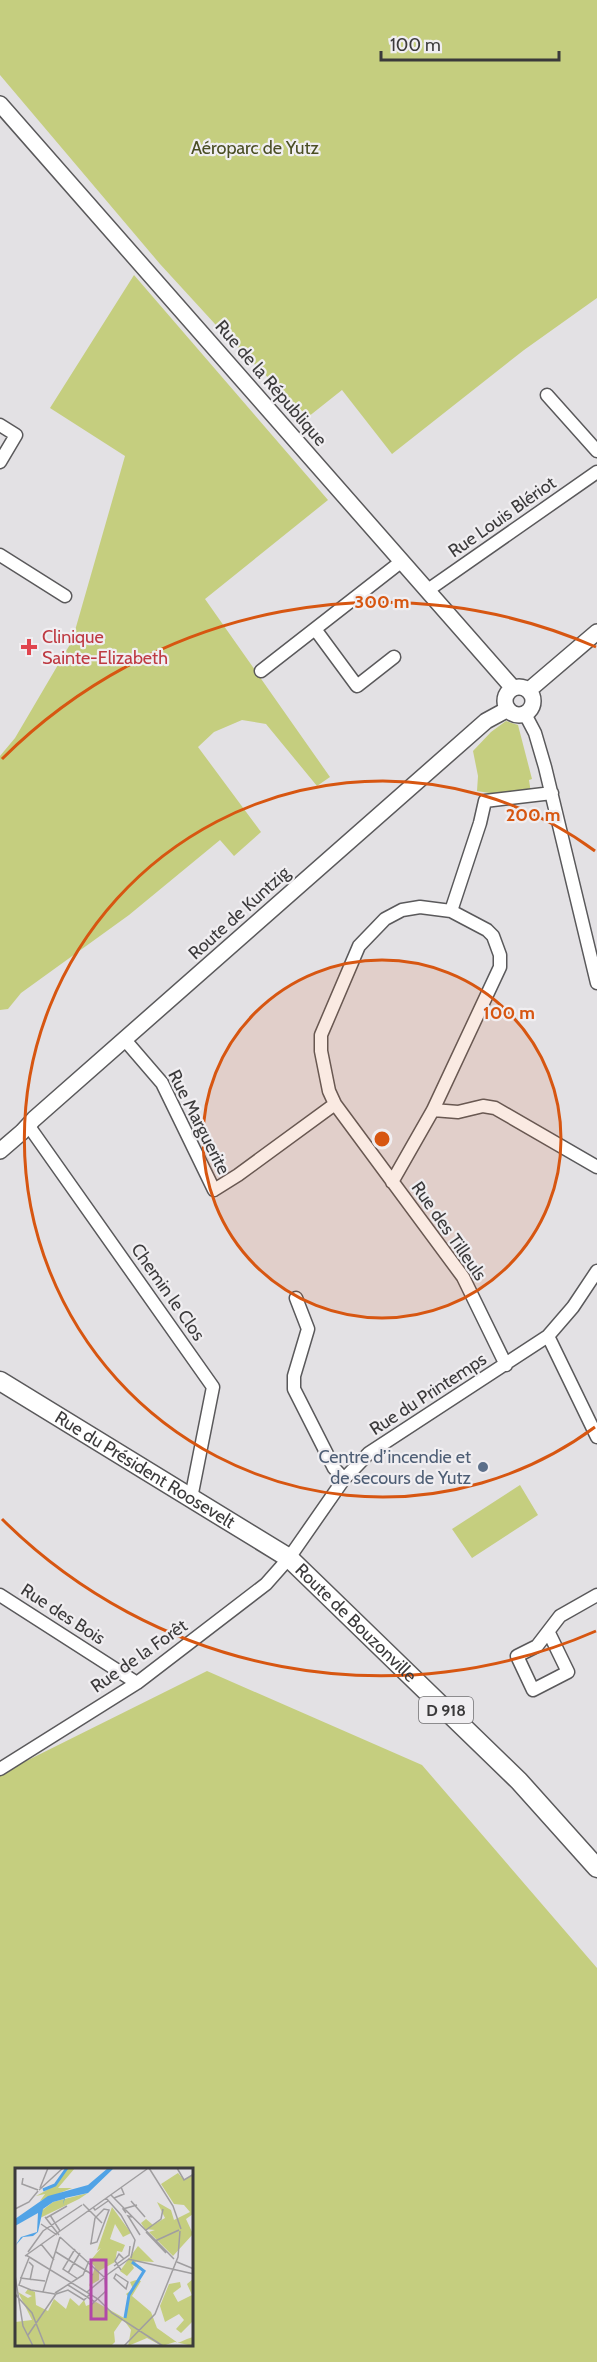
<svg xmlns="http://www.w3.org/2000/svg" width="597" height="2362" font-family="Cabin,sans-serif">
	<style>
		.green { fill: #c5ce7f; fill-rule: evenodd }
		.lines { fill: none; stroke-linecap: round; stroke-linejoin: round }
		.minor-casing { stroke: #5a595b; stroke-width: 15 }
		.tertiary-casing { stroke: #5a595b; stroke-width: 18 }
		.primary-casing { stroke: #5a595b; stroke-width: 21 }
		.minor { stroke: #fff; stroke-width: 12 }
		.tertiary { stroke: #fff; stroke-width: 15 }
		.primary { stroke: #fff; stroke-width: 18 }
		.ring { fill: none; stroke: #d75611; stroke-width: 3 }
		.health-dot { fill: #e0444e; stroke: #f0eef1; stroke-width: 2 }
		.service-dot { fill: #5c6f8a; stroke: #f0eef1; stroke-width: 2 }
		.labels { text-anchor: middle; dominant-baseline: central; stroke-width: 4.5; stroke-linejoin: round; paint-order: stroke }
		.shield { fill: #f0eef1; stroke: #717072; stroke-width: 1.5 }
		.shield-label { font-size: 16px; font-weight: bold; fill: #3b3a3b }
		.park-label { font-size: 18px; fill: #4a4e24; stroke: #f0eef1 }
		.street-label { font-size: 18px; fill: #3b3a3b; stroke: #f0eef1 }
		.health-label { font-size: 18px; fill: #be3a42; stroke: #f0eef1; text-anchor: start }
		.service-label { font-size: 18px; fill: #4e5e75; stroke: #f0eef1; text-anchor: end }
		.inset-river { fill: none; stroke: #51a3e6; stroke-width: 3 }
		.inset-road { fill: none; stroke: #a09ea0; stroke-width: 1.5 }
		.view { fill: #b147a8; fill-opacity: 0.15; stroke: #b147a8; stroke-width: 3 }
		.inset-edge { fill: none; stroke: #3b3a3b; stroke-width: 3 }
		.centre { fill: #d75611; stroke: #f0eef1; stroke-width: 3 }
		.ring-label { font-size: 18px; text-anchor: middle; font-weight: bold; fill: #d75611; stroke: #f0eef1; stroke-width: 4.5; stroke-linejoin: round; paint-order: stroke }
	</style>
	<rect width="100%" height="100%" fill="#e3e1e4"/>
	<!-- green -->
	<path class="green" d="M0 0H597V298L524 350 392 454 342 390 308 417 226 336 160 264 0 75Z
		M134 275 328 500 205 599 330 777 317 786 266 724 242 720 214 732 198 747 261 832 234 856 220 840 129 915 21 993 8 1009 0 1010V756L15 738 72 641 125 456 50 408Z
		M506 721 518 725 532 779 529 780 531 793 501 795 477 791 478 776 473 751 491 732Z
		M520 1485 538 1515 472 1558 452 1529Z
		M207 1671 422 1765 597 1968V2362H0V1774ZM16 2170H192V2346H16Z"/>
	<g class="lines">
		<!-- minor casing -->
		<g class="minor-casing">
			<path id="minor" d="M547 395 597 451
				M0 425 16 435 0 462
				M0 555 65 596
				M428 590 597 472
				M315 629 357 686 394 657
				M261 671 402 561
				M525 714 535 733 545 767 597 983
				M451 911 480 823 485 801 552 793
				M125 1040 162 1083 214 1190 238 1175 335 1104
				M433 1110 458 1112 483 1106 495 1108 597 1167
				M28 1125 213 1387 191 1498
				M392 1182 433 1110 500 967V955L493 936 487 930 451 911 420 907 402 910 385 919 359 946 321 1035V1051L329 1091 335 1104 463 1277 506 1365
				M296 1298 308 1329 294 1376V1389L334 1468 344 1479
				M548 1336 597 1437
				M0 1595 137 1683
				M549 1633 568 1672 533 1690 517 1656 537 1646 560 1616 597 1595
				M0 1769 137 1683 266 1584 289 1558 344 1479 369 1453 548 1336 573 1307 597 1271"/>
		</g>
		<!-- tertiary casing -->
		<g class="tertiary-casing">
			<path id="tertiary" d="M0 104 513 688
				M505 701a14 14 0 1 1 28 0a14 14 0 1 1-28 0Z
				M529 690 597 632
				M0 1151 22 1132 34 1119 486 721 508 709"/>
		</g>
		<!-- primary casing -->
		<g class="primary-casing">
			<g id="primary">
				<path id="s1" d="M0 1381 289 1558 519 1781 597 1868"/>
			</g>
		</g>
		<!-- minor -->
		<use href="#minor" class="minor"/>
		<!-- tertiary -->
		<use href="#tertiary" class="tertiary"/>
		<!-- primary -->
		<use href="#primary" class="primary"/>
	</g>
	<!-- distance rings -->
	<circle cx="382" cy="1139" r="179" fill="#d75611" fill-opacity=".12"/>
	<g class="ring">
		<circle cx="382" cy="1139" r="179"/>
		<path d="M595 1427A358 358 0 1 1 595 851"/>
		<path d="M596 1631A537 537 0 0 1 2 1519M2 759A537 537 0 0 1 596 647"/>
	</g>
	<!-- markers -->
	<path class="health-dot" d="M26 638h6v6h6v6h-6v6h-6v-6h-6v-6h6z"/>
	<circle class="service-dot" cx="483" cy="1467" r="6"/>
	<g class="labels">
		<!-- shield labels -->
		<rect class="shield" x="419" y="1697" width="54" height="26" rx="4.5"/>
		<g class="shield-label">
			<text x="446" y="1710">D 918</text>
		</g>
		<!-- park labels -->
		<g class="park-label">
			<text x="255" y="148">Aéroparc de Yutz</text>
		</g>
		<!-- street labels -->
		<g class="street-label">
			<text transform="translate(271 383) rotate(49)">Rue de la République</text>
			<text transform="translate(502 517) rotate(-35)">Rue Louis Blériot</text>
			<text transform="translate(239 913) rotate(-42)">Route de Kuntzig</text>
			<text transform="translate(199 1122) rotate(63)">Rue Marguerite</text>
			<text transform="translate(449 1231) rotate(55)">Rue des Tilleuls</text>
			<text transform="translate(168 1292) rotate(55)">Chemin le Clos</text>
			<text transform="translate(428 1394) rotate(-33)">Rue du Printemps</text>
			<text stroke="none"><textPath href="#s1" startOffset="170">Rue du Président Roosevelt</textPath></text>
			<text transform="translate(63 1614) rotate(33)">Rue des Bois</text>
			<text stroke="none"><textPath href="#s1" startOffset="432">Route de Bouzonville</textPath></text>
			<text transform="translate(139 1656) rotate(-35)">Rue de la Forêt</text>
		</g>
		<!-- health labels -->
		<g class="health-label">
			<text x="42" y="637">Clinique<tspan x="42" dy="21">Sainte-Elizabeth</tspan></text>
		</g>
		<!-- service labels -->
		<g class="service-label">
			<text x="471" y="1457">Centre d’incendie et<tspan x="471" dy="21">de secours de Yutz</tspan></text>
		</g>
	</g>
	<!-- overview -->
	<g transform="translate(15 2168)">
		<rect width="178" height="178" fill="#e3e1e4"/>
		<path d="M52 0H60L43 20H57L25 33 30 26 21 28 41 17ZM163 5 169 12 178 6V46L171 51 178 66 158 88 134 64 140 62 130 61 126 55 131 51 138 57 150 50 142 34 156 42 159 52 175 44 169 37 159 36 146 16ZM73 25 64 31 25 50V44L38 34ZM97 39 116 65 108 69 100 56 95 71 110 77 107 84 102 83 100 94 84 103V112L74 118 80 99 75 93 86 80 82 83ZM123 78 139 94 121 93 119 97 125 98 129 102 117 97 119 100 112 108 105 103ZM178 111 177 154 166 165 161 161 169 152 164 146 150 154 145 138 154 116 165 114 166 119 158 125 163 134 177 127 172 116ZM121 112 126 113 117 128 136 144 142 160 163 175 172 171 170 165 172 171 178 169V178L160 174 147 178 132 170 113 178 116 162 108 151 99 164 100 174 96 178H0V154L17 152 3 124 13 130 17 128 10 125 13 121 20 124 21 137 33 143 39 131 51 141 55 130 64 138 69 132 71 138 81 134 109 150 114 129 111 126 118 121 115 114Z" fill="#c5ce7f"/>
		<path d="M93 0H99L73 25 50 30 48 37 49 31 38 34 28 41 23 64 18 68 8 69 0 78 6 69 22 64 23 45 0 58V51L33 28 73 17Z" fill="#51a3e6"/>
		<path class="inset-river" d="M28 22 40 17 52 0M110 150 114 127 129 103 117 94"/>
		<path class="inset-road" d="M134 0 158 38 166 61M162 0 169 12 179 6M8 10 7 16 23 22M25 20 33 0M24 22 48 0M96 27 159 91M91 30 106 47 120 72 116 90M99 30 109 26 106 19M116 33 130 49M68 36 87 55M78 39 80 42 93 33M0 41 14 34 23 23M111 45 108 41 122 37M35 47 45 63M30 49 44 67M117 49 113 48 125 67M31 50 52 38M26 56 42 67M131 62 146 51 148 41M131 64 151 85M45 69 89 109M140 73 164 62M26 76 39 92M75 76 82 74 94 42 89 41 80 50 76 75M60 81 48 101 63 111M13 84 28 63 67 37M41 84 78 107M11 87 83 131 97 145 148 178M10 88 132 1M113 91 179 106M14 94 18 98 15 112M162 94 179 101M99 98 114 87 115 78M106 102 100 93 104 86 109 91M53 105 65 85M101 106 113 114 111 121 99 110ZM0 107 8 158 18 178M89 109 114 91M5 110 30 113M6 110 14 90M6 111 4 117 16 122 40 126M53 117 80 134M28 124 45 69M72 124 89 110M40 125 68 107 74 93M0 126 17 145 30 178M41 126 53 122 69 132 75 126M76 137 91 123 90 110M13 167 41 126M109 178 140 146 163 89 165 63"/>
		<path class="view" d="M76 92H91V151H76Z"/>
		<rect width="178" height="178" class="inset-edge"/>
	</g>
	<circle cx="382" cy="1139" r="9" class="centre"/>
	<g class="ring-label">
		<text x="382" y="608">300 m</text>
		<text x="533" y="821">200 m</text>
		<text x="509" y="1019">100 m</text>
	</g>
	<!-- scale -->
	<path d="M381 51v9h178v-9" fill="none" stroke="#3b3a3b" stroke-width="3"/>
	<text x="390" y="51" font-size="18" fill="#3b3a3b" stroke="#f0eef1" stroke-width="4.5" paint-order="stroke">100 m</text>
</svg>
